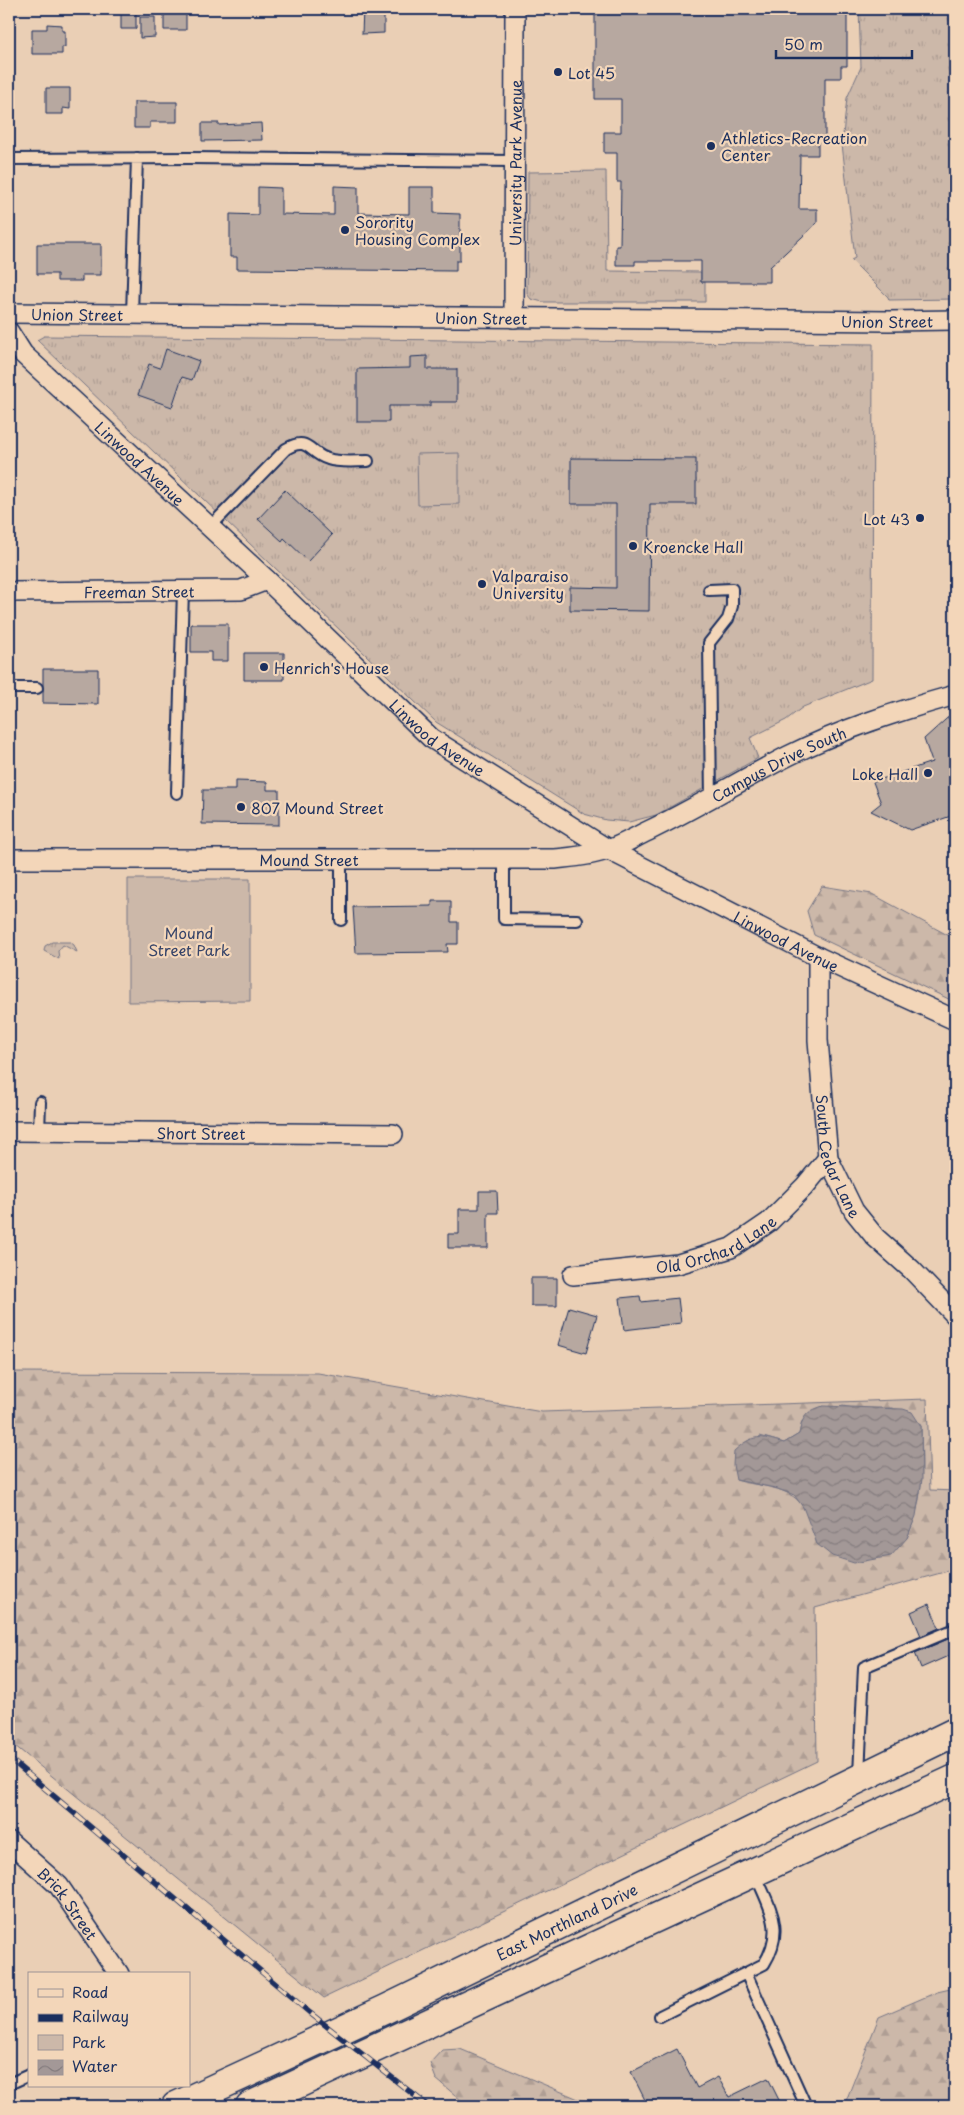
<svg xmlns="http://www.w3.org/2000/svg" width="964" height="2115" font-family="'Playpen Sans',sans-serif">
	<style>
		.grass { fill: url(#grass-tufts); stroke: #747484 }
		.forest { fill: url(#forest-firs); stroke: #747484; fill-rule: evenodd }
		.park { fill: #ccb8a9; stroke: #747484 }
		.water { fill: url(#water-waves); stroke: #6d6e80 }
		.building { fill: #b7a8a0; stroke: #1b2f5e }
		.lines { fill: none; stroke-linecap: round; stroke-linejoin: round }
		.service-casing { stroke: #1b2f5e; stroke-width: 14 }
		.minor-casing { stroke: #1b2f5e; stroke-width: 22 }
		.trunk-casing { stroke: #1b2f5e; stroke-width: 31 }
		.service { stroke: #f3d6b9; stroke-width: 10 }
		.minor { stroke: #f3d6b9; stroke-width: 19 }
		.trunk { stroke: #f3d6b9; stroke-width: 28 }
		.rail-casing { stroke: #1b2f5e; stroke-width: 5.5 }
		.rail { stroke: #f3d6b9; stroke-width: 4; stroke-dasharray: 11; stroke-linecap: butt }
		.poi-dot { fill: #1b2f5e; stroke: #f3d6b9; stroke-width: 2 }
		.labels { text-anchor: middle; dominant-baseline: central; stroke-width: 4.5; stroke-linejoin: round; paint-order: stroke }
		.poi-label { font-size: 15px; fill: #1b2f5e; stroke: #f3d6b9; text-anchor: start }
		.street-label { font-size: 15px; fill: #1b2f5e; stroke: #f3d6b9 }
		.park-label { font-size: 15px; fill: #364469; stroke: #f3d6b9 }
	</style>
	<defs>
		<pattern id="grass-tufts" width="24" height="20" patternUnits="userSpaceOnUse" patternTransform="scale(1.25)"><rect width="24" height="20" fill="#ccb8a9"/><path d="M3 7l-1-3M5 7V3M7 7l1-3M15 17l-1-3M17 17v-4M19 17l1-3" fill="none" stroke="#af9e94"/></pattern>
		<pattern id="forest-firs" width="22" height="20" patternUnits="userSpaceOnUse" patternTransform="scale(1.25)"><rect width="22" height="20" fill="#ccb8a9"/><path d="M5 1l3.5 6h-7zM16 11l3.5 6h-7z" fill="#af9e94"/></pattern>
		<pattern id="water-waves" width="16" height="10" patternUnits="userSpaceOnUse" patternTransform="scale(1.25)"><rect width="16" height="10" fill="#a39897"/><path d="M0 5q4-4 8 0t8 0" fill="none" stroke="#847c7e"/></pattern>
	</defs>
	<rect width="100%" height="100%" fill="#eacfb5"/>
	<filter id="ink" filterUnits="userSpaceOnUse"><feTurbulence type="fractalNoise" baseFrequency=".02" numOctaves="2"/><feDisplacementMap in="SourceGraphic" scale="10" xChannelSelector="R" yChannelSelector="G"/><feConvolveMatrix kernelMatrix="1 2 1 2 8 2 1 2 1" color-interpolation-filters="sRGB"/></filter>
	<g filter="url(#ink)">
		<!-- grass -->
		<path class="grass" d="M859 9H955V299L889 300 888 297 851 260 855 258 842 144 847 98 861 67Z
			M606 171 607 271 701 272V282H705V302H543L531 299 527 294 528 172Z
			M44 336 873 344 872 679 803 707 786 720 750 738 758 758 656 815 629 822 606 820 584 814 436 722 37 340Z
			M52 942H70L74 945 77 952 63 945 58 951 59 959 44 951 45 946Z"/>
		<!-- forest -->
		<path class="forest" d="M822 886 872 894 955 939V1002L814 935 807 911Z
			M9 1372 318 1373 542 1412 927 1399 930 1490 955 1491V1569L815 1608 817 1761 324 1998 9 1741ZM843 1406 859 1409 892 1408 921 1426C922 1469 925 1497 907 1538L817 1544C813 1532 810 1518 803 1507 790 1485 758 1487 736 1480L760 1436 784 1443 799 1434 802 1421Z
			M955 1988V2106H844L879 2017 937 1992Z
			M460 2049 595 2106H468L436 2079 430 2063 442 2050Z"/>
		<!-- park -->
		<path class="park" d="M459 453V504L418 505 417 454Z
			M128 879H250V1001L128 1002Z"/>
		<!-- water -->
		<path class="water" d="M823 1406 903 1409 912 1412 921 1426 922 1479 916 1516 907 1538 891 1556 854 1563 832 1556 817 1544 803 1507 794 1495 775 1488 736 1480 733 1465 734 1451C754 1433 760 1436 784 1443L799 1434C803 1416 805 1412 823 1406Z"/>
		<!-- building -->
		<path class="building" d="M121 9H136V29H121Z
			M164 9H186V30H164Z
			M363 9H384V33L362 34Z
			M595 9H841V12H847V66H841V78H825V138H818V155H800L799 209H817V223L770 267V282H701V261H635V265H616V246H620L621 182H617V153H604V132H621V99H595Z
			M140 17H155V37L140 38Z
			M47 24 62 25V31H65V47H62V54H32V29H47Z
			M46 88H70V109L63 108V114H46Z
			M134 102H177V122H150V128H134Z
			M202 123H219V125L261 123 262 140 202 141Z
			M334 186 358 187V213L409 214V187H434V213L460 214V261H456V271L237 269V257H230V214L258 215V187L281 188V214L334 215Z
			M37 244H101V275H82V281H57V274H37Z
			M166 349 199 361 192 380 182 377 172 407 138 395 149 364 160 368Z
			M427 356V369H457V402H430V406H389V422H357V369L410 368V357Z
			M571 458 696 459V504H650L649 611 570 610V587L616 588V504H571Z
			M285 490 332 535 308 561 284 538 282 541 258 519Z
			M191 624H228V661H211V652H191Z
			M244 653H284V680H244Z
			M43 669H98V704L43 703Z
			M955 711V807L951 816 910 830 871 811 881 803 873 782 932 762 924 739Z
			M236 781 267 782V790H279V825L202 824 203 790H236Z
			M432 901H451V922H458V944H447L448 952 356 953 353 907 432 906Z
			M479 1191H497L498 1213H488V1248H448V1234H459V1209H479Z
			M531 1278H557V1306H531Z
			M640 1296 641 1302 678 1298 681 1323 624 1330 620 1298Z
			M569 1307 597 1315 586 1353 558 1345Z
			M929 1604 939 1628 921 1636 911 1612Z
			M955 1636V1653L921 1668 915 1653Z
			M677 2049 697 2088 718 2077 729 2097 768 2078 782 2106H648L631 2072Z"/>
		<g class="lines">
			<!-- service casing -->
			<g class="service-casing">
				<path id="service" d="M9 159 190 158 515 161
					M132 314 137 158
					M210 527 286 449C309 435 309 454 328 459 340 463 355 461 368 461
					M709 590 732 589V606L728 619 709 643 711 799
					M9 688H37
					M177 793 183 590
					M341 859V920
					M504 859V919L577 920
					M39 1132 40 1102
					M859 1775 864 1667 955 1629
					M746 1973 806 2106
					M660 2016 764 1964C786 1928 769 1908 755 1873
					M9 2084 29 2075"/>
			</g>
			<!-- minor casing -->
			<g class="minor-casing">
				<g id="minor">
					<path id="s1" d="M9 313 889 321 955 320"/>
					<path id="s2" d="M514 318 515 9"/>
					<path id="s3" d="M9 332 23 354 267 580 431 738 609 850 818 957 955 1020"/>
					<path id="s4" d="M9 592 241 590 267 580"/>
					<path id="s5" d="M9 859H555C573 857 590 856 607 850 621 846 635 837 648 831 696 808 741 780 788 756 842 729 898 711 955 695"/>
					<path id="s6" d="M818 957V1040L828 1158 854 1211 875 1237 912 1270 955 1315"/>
					<path id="s7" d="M9 1131 393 1134"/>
					<path id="s8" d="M573 1275 678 1264 731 1248 769 1222 805 1186 828 1158"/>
					<path id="s9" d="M9 1841 59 1886 119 1974"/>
				</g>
			</g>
			<!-- trunk casing -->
			<g class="trunk-casing">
				<g id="trunk">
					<path id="s10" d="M176 2106 386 2009 955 1732"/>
					<path d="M250 2106 955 1779"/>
				</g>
			</g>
			<!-- service -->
			<use href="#service" class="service"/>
			<!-- minor -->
			<use href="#minor" class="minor"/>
			<!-- trunk -->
			<use href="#trunk" class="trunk"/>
			<!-- rail casing -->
			<g class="rail-casing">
				<path id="rail" d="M9 1758 310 2013 428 2106"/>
			</g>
			<!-- rail -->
			<use href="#rail" class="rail"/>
		</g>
	</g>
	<!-- markers -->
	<g class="poi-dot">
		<circle cx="558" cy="72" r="5"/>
		<circle cx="711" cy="146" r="5"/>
		<circle cx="345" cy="230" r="5"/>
		<circle cx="920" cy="518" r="5"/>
		<circle cx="633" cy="546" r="5"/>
		<circle cx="482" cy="584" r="5"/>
		<circle cx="264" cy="667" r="5"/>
		<circle cx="928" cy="773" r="5"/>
		<circle cx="241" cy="807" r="5"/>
	</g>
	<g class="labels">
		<!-- poi labels -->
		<g class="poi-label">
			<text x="568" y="72">Lot 45</text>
			<text x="721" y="137">Athletics-Recreation<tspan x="721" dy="17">Center</tspan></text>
			<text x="355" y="221">Sorority<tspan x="355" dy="17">Housing Complex</tspan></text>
			<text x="910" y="518" text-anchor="end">Lot 43</text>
			<text x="643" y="546">Kroencke Hall</text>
			<text x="492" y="575">Valparaiso<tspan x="492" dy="17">University</tspan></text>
			<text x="274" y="667">Henrich's House</text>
			<text x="918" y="773" text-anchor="end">Loke Hall</text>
			<text x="251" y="807">807 Mound Street</text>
		</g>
		<!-- street labels -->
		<g class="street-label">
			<text stroke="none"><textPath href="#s2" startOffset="155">University Park Avenue</textPath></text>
			<text stroke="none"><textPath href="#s1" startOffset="68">Union Street</textPath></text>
			<text stroke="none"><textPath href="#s1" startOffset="472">Union Street</textPath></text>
			<text stroke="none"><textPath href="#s1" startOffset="878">Union Street</textPath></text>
			<text stroke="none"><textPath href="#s3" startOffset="186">Linwood Avenue</textPath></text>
			<text stroke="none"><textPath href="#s4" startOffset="130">Freeman Street</textPath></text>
			<text stroke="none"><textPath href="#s3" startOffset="591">Linwood Avenue</textPath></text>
			<text stroke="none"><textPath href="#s5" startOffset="791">Campus Drive South</textPath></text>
			<text stroke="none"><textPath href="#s5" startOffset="300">Mound Street</textPath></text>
			<text stroke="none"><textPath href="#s3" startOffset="996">Linwood Avenue</textPath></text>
			<text stroke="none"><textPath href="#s7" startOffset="192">Short Street</textPath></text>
			<text stroke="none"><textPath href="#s6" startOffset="202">South Cedar Lane</textPath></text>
			<text stroke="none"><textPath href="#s8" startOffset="148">Old Orchard Lane</textPath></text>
			<text stroke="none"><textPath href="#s9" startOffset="86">Brick Street</textPath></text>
			<text stroke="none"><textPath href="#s10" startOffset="432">East Morthland Drive</textPath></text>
		</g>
		<!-- park labels -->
		<g class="park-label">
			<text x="189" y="932">Mound<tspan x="189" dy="17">Street Park</tspan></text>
		</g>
	</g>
	<!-- margin -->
	<rect width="964" height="2115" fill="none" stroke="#f3d6b9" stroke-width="30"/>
	<rect x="15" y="15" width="934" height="2085" fill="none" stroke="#1b2f5e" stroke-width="2" filter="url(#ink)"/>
	<!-- legend -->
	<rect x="28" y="1972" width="162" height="115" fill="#f3d6b9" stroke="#9d9395"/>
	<rect x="38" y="1989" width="25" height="8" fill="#f3d6b9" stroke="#9d9395"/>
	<text x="72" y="1998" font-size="15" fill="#1b2f5e">Road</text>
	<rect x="38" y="2014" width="25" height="8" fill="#1b2f5e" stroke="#9d9395"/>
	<text x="72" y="2022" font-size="15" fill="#1b2f5e">Railway</text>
	<rect x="38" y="2035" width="25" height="15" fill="#ccb8a9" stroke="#9d9395"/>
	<text x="72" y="2048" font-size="15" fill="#1b2f5e">Park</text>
	<rect x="38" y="2060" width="25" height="15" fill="url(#water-waves)" stroke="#9d9395"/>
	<text x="72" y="2072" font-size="15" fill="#1b2f5e">Water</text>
	<!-- scale -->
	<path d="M776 50v8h136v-8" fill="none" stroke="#1b2f5e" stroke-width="2.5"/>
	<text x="784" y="50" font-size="15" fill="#1b2f5e" stroke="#f3d6b9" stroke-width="4" paint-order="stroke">50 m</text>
</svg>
